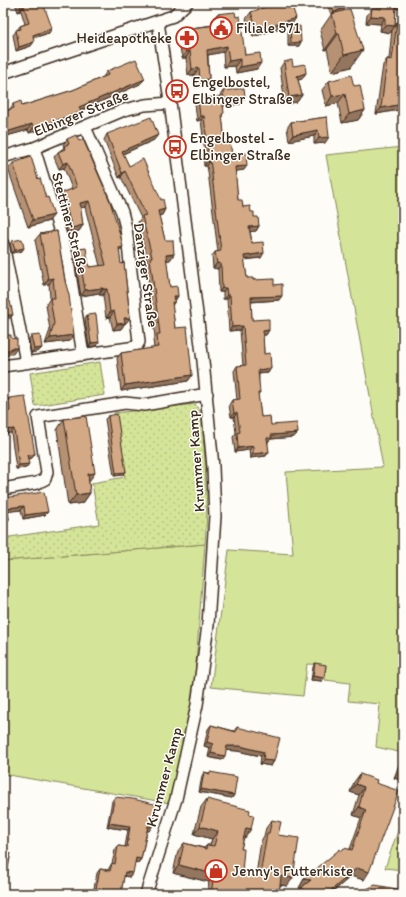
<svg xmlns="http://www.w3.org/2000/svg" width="406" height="897" font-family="Itim,sans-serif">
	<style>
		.grass { fill: #d4e498; stroke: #88875b }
		.park { fill: url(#park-dots); stroke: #88875b }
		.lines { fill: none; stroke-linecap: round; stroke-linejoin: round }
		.minor-casing { stroke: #3b2a1e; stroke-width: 14 }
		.minor { stroke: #fdfcf7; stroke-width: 11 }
		.wall { fill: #b69173; stroke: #3b2a1e }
		.shaded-wall { fill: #94765e; stroke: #3b2a1e }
		.building { fill: #d4a986; stroke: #3b2a1e }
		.labels { text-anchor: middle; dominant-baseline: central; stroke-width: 3; stroke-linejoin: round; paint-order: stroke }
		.poi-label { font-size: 15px; fill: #3b2a1e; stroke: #fdfcf7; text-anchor: start }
		.street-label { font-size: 15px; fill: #3b2a1e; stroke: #fdfcf7 }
	</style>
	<defs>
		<pattern id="park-dots" width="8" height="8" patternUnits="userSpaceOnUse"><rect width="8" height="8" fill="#d4e498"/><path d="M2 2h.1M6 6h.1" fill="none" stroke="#b7c483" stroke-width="1.8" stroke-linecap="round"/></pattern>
	</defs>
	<rect width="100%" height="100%" fill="#fdfcf7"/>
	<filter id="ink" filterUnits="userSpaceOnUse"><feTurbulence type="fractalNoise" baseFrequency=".025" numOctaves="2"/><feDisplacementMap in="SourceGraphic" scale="8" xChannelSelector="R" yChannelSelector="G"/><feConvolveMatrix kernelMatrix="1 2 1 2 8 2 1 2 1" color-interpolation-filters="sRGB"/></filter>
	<g filter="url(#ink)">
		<!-- grass -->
		<path class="grass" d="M403 147V753L376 747 380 704 348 701 350 683 325 680 326 665 307 664 303 696 211 687 229 550 293 554 286 472 383 467 326 155Z
			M205 544 193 704 169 803 3 774V561Z
			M403 816V870L385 868Z"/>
		<!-- park -->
		<path class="park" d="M100 362 105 395 35 406 30 373Z
			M195 404 201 412 205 459 207 513 205 544 3 561V538L99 524 92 483 125 477 114 413Z"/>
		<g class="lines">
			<!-- minor casing -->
			<g class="minor-casing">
				<path id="minor" d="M3 73 173 16 187 3
					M34 148 67 255 83 355
					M3 157 34 148 124 110 145 105 170 103
					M3 244 26 362
					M3 366 136 347 139 342 126 228 122 212 85 127
					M3 489 37 483 45 479 47 472 38 417 125 403 144 405 207 394
					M146 894 176 799 197 705 208 625 215 516 213 467 203 361 169 94 158 22"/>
			</g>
			<!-- minor -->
			<use href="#minor" class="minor"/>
		</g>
		<!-- wall -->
		<path class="wall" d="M15 3H43L49 33 33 38 31 46 16 51 13 35 20 26 25 24 21 11 18 12Z
			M327 3H345H344L343 11 340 12 351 67 332 72 327 49 325 50 320 31 331 15Z
			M378 3H403L402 9 396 8 395 25 397 22 402 77 399 81 403 104 399 110 376 114 383 65 387 59H389L392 29 390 33 380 31 381 24 366 23 367 15 372 8H377Z
			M251 12 292 24 253 37 246 19Z
			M217 14 236 17 245 55 257 69 236 73 235 66 224 67 223 52 208 55 209 79 204 86 195 87 194 75H188L186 58H182L179 43 190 28 213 25 212 21Z
			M290 27 299 46H288V30Z
			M284 62 293 66 302 79 298 80 302 95 297 102 285 104 280 68Z
			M107 71 145 79 140 84 80 111 77 118 29 133 28 130 3 137V112L10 109 13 104 22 106 73 90 103 77Z
			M329 81 354 86 365 110 358 120 342 123 338 103 326 106 322 90Z
			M223 91 245 97 241 104 223 106 222 117 225 143 232 154 244 170 235 171 238 200 243 207 251 212 254 217 259 226 256 231H250L252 243 261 258 244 260 247 278 274 285 279 300 251 302 252 320 269 330 266 335H263L264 354 271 368 268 373 259 374 258 396 261 417 271 425 298 433 294 437 271 439 268 442 266 456 250 458 249 450 235 452 233 437 236 433 234 417H231L229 405 232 400H237L234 371 237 366H243L240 330 229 331 227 299H223V292H219L218 269 213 268 212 256 215 252H218L208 172 207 166H204L203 156 205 153 201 120 197 121 195 104 198 99 219 97Z
			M327 117 325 143 314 144V136L289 141 287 128 291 122Z
			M107 134 154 140 123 154 129 166 165 209 162 215 159 216 165 240 174 254 170 260H166L170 287 178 296 172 306 175 328 192 375 188 381 121 391 117 358 121 353 154 348 153 340 155 337 148 278 146 263 147 261 138 222 141 218 121 177 119 178 104 140Z
			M67 139 119 252 126 323H125L121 329 113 330 110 317 106 318 103 295H99V293L81 296 74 255 78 249 89 267 100 266 85 207 80 208 83 225 79 231 68 234 58 199 62 193 72 189 64 168 59 169 54 157 58 152 61 150 64 147 63 145Z
			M13 163 49 221 28 227 8 169Z
			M57 231 70 341 45 344 50 330 46 305 50 298 49 284 44 285 35 240 40 234Z
			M12 241 22 251 12 253 10 244Z
			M87 315 97 346 89 347 85 318Z
			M31 336 42 348 39 351 31 353 29 339Z
			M9 398 35 454 32 458 28 459 26 468 16 469 11 433 7 412 6 403Z
			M108 416 126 472 123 475 114 476 105 419Z
			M64 419 89 482 90 493 83 503 68 505 57 430Z
			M3 498 45 515 23 519 21 510 8 511 9 519 7 522Z
			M315 663 322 681 311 680 313 667Z
			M211 725 234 731 237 727 274 761 271 766 260 764 261 756 237 751 226 750 222 760 208 757 210 748 204 746 208 729Z
			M403 754V781L394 778Z
			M204 772 209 773 210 772 234 795 232 798 199 792 202 776Z
			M360 774 376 783 364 880 351 876 331 894H297L301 888H299L304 879 341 851 350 849 361 818 353 815 359 795 350 792 354 782Z
			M115 797 149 831H147L141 859 138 863 135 862 130 877 124 876 121 893 120 894H100L93 893 97 873 100 869 108 870 109 868 112 863V864L115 850 118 846 125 847 128 830 107 827 112 801Z
			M207 799 245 838 244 837 241 849 242 872 256 875 261 841 264 836 266 828 272 820 278 835 287 886 280 885 279 894H207L209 882 173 873 178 851 184 843 204 848 207 845H210L212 839 194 834 201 807Z"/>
		<!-- shaded-wall -->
		<path class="shaded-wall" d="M395 3H403V7L402 9 392 8Z
			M24 6 21 11 18 12 21 8Z
			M346 7 343 11 332 15 334 12Z
			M371 16 385 17 381 24 366 23Z
			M296 18 292 24 253 37 257 30Z
			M385 25 395 26 390 33 380 31Z
			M52 28 49 33 30 39 33 35Z
			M337 33H339L327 49 325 50Z
			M34 42 31 46 16 51 19 47Z
			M301 42 299 46H288L291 43Z
			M227 46 223 52 203 56 207 50Z
			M363 50 351 67 332 72 344 55Z
			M186 51H190L186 58H182Z
			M240 59 235 66 224 67 229 61Z
			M261 63 257 69 236 73 240 67Z
			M199 68 194 75H188L192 69Z
			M306 73 302 79 292 82 297 76Z
			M145 79 140 84 75 113 79 107Z
			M209 79 204 86 195 87 200 80Z
			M345 94 338 103 326 106 332 96Z
			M302 95 297 102 285 104 289 97Z
			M245 97 241 104 220 106 224 100Z
			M403 104 399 110 376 114 381 108Z
			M365 110 358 120 342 123 349 114Z
			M81 112 77 118 29 133 33 128Z
			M200 116H204L201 120 197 121Z
			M32 124 28 130 3 137V133Z
			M318 130 314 136 289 141 293 135Z
			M158 135 154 140 118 156 122 151Z
			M329 137 325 143 314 144 319 138Z
			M207 161H210L207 166H204Z
			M68 162 64 168 59 169 63 164Z
			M247 166 244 170 232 172 235 167Z
			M125 171 121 177 119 178 122 173Z
			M89 201 85 207 76 209 80 203Z
			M165 209 162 215 154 217 158 211Z
			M54 215 49 221 28 227 33 220Z
			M83 225 79 231 68 234 72 228Z
			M259 226 256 231 246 232 249 227Z
			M123 247 119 252V248Z
			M24 248 22 251 12 253 15 250Z
			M264 253 261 258 241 260 244 256Z
			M174 254 170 260 162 261 166 255Z
			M217 263 221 264 218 269 213 268Z
			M53 278 49 284 44 285 48 279Z
			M103 288 99 293 81 296 85 290Z
			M222 288H226L223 292H219Z
			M103 289H107L103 295H99Z
			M227 295H230L227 299H223Z
			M174 296H178L174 301Z
			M282 296 279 300 248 302 251 297Z
			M114 311 110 317 106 318 110 312Z
			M3 315H13L10 318H3Z
			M124 318H130L126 323 120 324Z
			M125 323 121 329 113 330 117 324Z
			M243 326 240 330 229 331 232 327Z
			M269 330 266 335H260L263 331Z
			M74 335 70 341 45 344 50 338Z
			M99 342 97 346 89 347 91 343Z
			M11 348H17L13 354H9L7 356H3V350Z
			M42 348 39 351 31 353 34 349Z
			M271 368 268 373 255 374 258 370Z
			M192 375 188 381 121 391 125 385Z
			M234 413H237L234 417H231Z
			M14 429 11 433 3 434V430Z
			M298 433 294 437 271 439 268 442 264 443 267 438 271 435Z
			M253 446 249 450 235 452 238 448Z
			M269 452 266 456 250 458 253 454Z
			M35 454 32 458 24 459 27 455Z
			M29 464 26 468 16 469 19 465Z
			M126 472 123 475 114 476 116 473Z
			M95 473 87 484 88 474Z
			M90 493 83 503 68 505 76 495Z
			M24 506 21 510 5 512 7 508Z
			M48 512 45 515 23 519 25 515Z
			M9 519 7 522 3 523V520Z
			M313 676 324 678 322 681 311 680Z
			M207 742 213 744 210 748 204 746Z
			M227 746H240L264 752 261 756 237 751 224 750Z
			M211 753 225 756 222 760 208 757Z
			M263 760 274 761 271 766 260 764Z
			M399 771 403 773V781L394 778Z
			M356 784 364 787 359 795 350 792Z
			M201 789 234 795 232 798 199 792Z
			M359 807 366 810 361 818 353 815Z
			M109 823 130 826 128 830 107 827Z
			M148 826 152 827 149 831 145 830Z
			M200 826 218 831 212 839 194 834Z
			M246 828 251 829 245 838 240 836Z
			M136 858 141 859 138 863 133 862Z
			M179 865 214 874 209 882 173 873Z
			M357 868 369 872 364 880 351 876 345 881 351 873Z
			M125 872 133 873 130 877 122 876Z
			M350 874 344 882 331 894H327Z
			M281 876 293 878 287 886 276 884Z
			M304 879 311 880 301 888H299Z
			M96 889 121 893 120 894H100L93 893Z"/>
		<!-- building -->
		<path class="building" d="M20 3H43L52 28 33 35 34 42 19 47 16 30 21 29 20 26 29 23 24 6 21 8Z
			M277 3H291L296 18 257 30 251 12Z
			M330 3H344L346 7 334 12Z
			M382 3H396L395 26 385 25V17L371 16 372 8 381 9Z
			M350 9 363 50 344 55 339 33H337L332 14Z
			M235 12 236 17 240 16 245 55 260 53 261 63 240 67V59L229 61 227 46 207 50 209 79 200 80 199 68 192 69 190 51H186L184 37 190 28 218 25 217 14Z
			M397 22 403 23V68L402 77H399L403 104 381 108 387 59 392 60Z
			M300 26 301 42 291 43 290 27Z
			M136 59 145 79 79 107 81 112 33 128 32 124 3 133V112L14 108 13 104 21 101 22 106 73 90 108 75 107 71Z
			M292 60 293 66 305 64 306 73 297 76 302 95 289 97 284 62Z
			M351 75 354 86 360 85 365 110 349 114 345 94 332 96 329 81Z
			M244 88 245 97 224 100 223 91Z
			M222 96 224 113 222 114 225 143 230 142 232 154 246 153 247 166 235 167 238 200H242L243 207 250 206 251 212H254V217H258L259 226 249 227 252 243 263 242 264 253 244 256 247 278H253V280L274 279V285L282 284V296L251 297 252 320 269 319V330L263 331 264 354 270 353 271 368 258 370 260 393H258L261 417 270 416 271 425 297 423 298 433 271 435 272 438H267L269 452 253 454V446L238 448 237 433 240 432 237 413H234L232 400 240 399 237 366 246 365 243 326 232 327 230 295H227L226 288H222L221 264 217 263 215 252 221 251 211 167 210 161H207L206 151H208L204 116H200L198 99Z
			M151 117 158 135 122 151 129 166 143 159 161 200 163 199 165 209 158 211 165 240H173L174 254 166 255 170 287 177 286 178 296H174L175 302H172L175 328 187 327 192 375 125 385 121 353 158 347 157 334H160L152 273 150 258 152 257 142 216 146 215 125 171 122 173 107 134Z
			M327 117 329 137 319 138 318 130 293 135 291 122Z
			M76 135 79 141 83 139 110 201 121 238 123 247 119 248 121 264 124 263 130 318H124L125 323 117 324 114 311 110 312 107 289H103V288L85 290 78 249 86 248 89 267 106 265 89 201 80 203 83 225 72 228 62 193 77 187 68 162 63 164 58 152 65 149 64 146 69 144 67 139Z
			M31 157 38 179 40 178 46 198 48 197 54 215 33 220 13 163Z
			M57 231 65 281 69 295 74 335 50 338 54 323 50 298H55L53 278 48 279 40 234Z
			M22 239 24 248 15 250 12 241Z
			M3 301H10L13 315H3Z
			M96 314 99 342 91 343 87 315Z
			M3 330V335H11V338L17 339V348H11V350H3Z
			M40 335 42 348 34 349 31 336Z
			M25 396 35 454 27 455 29 464 19 465 14 429 3 430V413L10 411 9 398Z
			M117 414 126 472 116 473 108 416Z
			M86 416 95 473 88 474 90 493 76 495 64 419Z
			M44 492 48 512 25 515 24 506 7 508 9 519 3 520V498Z
			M315 663 326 665 324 678 313 676Z
			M211 725 236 732 237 727 280 738 274 761 263 760 264 752 240 746H227L225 756 211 753 213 744 207 742Z
			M403 760V773L399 771Z
			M204 772 210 774V772L237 777 234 795 201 789Z
			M360 774 377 780 376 783 399 791 369 872 357 868 351 873 349 869 350 874 327 894H307L302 887 311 880 304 879 340 849 341 851 344 848 352 850 366 810 359 807 364 787 356 784Z
			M115 797 133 799 158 805 152 827 148 826 141 859 136 858 133 873 125 872 121 893 96 889 100 869 110 871 112 863 115 864 118 846 127 847 130 826 109 823Z
			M207 799 250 810 249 814 254 815 251 829 246 828 241 849H244L242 872 260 875 267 833H269L272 820 281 822 278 835 299 838 293 878 281 876 279 894H211L214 874 179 865 184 843 206 849 207 845 214 846 218 831 200 826Z
			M3 851 11 853 3 894Z
			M375 885 403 890V894H359V893Z"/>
	</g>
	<!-- icons -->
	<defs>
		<g id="civic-ring" transform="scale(1.15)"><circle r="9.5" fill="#fdfcf7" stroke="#c8321e" stroke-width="1.5"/><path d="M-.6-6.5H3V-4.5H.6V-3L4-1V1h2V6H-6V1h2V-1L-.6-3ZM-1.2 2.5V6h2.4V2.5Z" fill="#c8321e"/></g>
		<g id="pharmacy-ring" transform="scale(1.15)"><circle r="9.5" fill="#fdfcf7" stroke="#c8321e" stroke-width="1.5"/><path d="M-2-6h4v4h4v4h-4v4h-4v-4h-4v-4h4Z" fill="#c8321e"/></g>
		<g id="bus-ring" transform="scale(1.15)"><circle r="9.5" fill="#fdfcf7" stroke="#c8321e" stroke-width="1.5"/><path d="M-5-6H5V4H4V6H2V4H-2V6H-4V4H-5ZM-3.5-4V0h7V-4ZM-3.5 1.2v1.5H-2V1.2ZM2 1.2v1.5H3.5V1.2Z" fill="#c8321e"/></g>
		<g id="shop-ring" transform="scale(1.15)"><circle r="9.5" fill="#fdfcf7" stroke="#c8321e" stroke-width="1.5"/><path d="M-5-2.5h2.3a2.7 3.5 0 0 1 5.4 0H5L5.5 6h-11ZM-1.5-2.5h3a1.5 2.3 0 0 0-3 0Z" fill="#c8321e"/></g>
	</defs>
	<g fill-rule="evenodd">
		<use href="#civic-ring" x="221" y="28"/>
		<use href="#pharmacy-ring" x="187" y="38"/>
		<use href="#bus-ring" x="177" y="91"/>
		<use href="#bus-ring" x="175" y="147"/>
		<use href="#shop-ring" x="216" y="871"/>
	</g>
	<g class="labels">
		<!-- poi labels -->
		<g class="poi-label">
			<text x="236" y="28">Filiale 571</text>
			<text x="172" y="38" text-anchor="end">Heideapotheke</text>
			<text x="192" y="82">Engelbostel,<tspan x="192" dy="17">Elbinger Straße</tspan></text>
			<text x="190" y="138">Engelbostel -<tspan x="190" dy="17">Elbinger Straße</tspan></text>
			<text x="232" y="871">Jenny's Futterkiste</text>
		</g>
		<!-- street labels -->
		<g class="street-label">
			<text transform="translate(81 113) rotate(-22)">Elbinger Straße</text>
			<text transform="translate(70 223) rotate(75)">Stettiner Straße</text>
			<text transform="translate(146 275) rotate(82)">Danziger Straße</text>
			<text transform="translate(196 461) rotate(-94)">Krummer Kamp</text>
			<text transform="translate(164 777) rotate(-75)">Krummer Kamp</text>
		</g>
	</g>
	<!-- margin -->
	<rect width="406" height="897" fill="none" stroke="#fdfcf7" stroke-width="16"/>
	<rect x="8" y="8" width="390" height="881" fill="none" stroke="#3b2a1e" stroke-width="1.5" filter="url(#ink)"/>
</svg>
